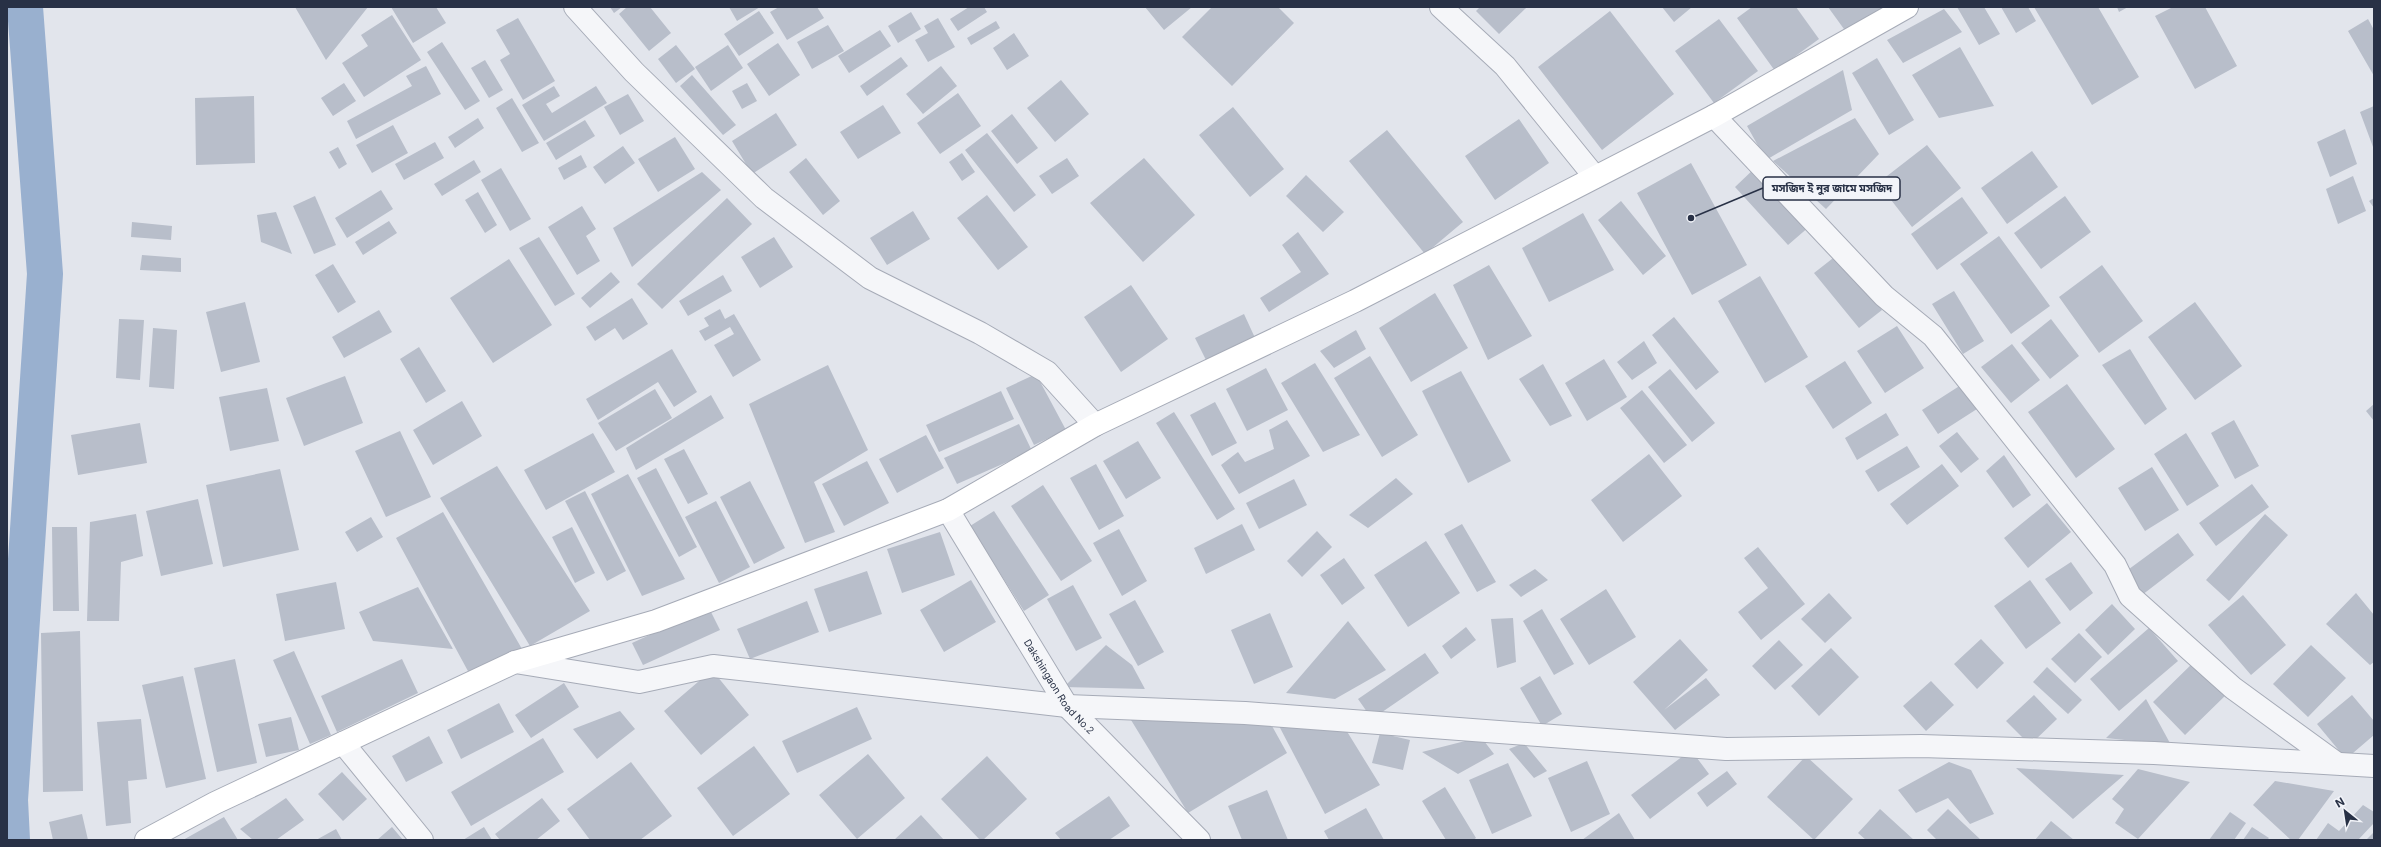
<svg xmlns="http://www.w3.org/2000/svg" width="2381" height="847" font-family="Inter,'Noto Sans Bengali',sans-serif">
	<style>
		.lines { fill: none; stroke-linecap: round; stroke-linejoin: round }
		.canal { stroke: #99b0cf; stroke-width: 36 }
		.building { fill: #b8beca }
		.street-casing { stroke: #a6abb7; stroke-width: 24 }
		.secondary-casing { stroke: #a6abb7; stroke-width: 24 }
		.street { stroke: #f5f6f9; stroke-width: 22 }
		.secondary { stroke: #fff; stroke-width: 22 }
		.labels { text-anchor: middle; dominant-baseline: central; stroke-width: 4; stroke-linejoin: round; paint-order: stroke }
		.street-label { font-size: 10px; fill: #283146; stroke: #f2f4f9 }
		.leader { fill: none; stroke: #283146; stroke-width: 1.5 }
		.callout-dot { fill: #283146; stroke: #f2f4f9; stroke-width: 1.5 }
		.callout { fill: #f2f4f9; stroke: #283146; stroke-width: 1.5 }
		.callout-label { font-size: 11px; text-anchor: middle; font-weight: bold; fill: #283146 }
	</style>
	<rect width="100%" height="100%" fill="#e2e5ec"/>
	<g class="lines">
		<!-- canal -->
		<path class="canal" d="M12 840 10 800 45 274 25 7"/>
	</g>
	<!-- building -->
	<path class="building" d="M295 7H368L326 60Z
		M391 7H436L446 23 413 43Z
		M610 7H622L614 13Z
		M627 7H650L671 33 649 51 619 14Z
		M729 7H760L737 21Z
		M779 7H817L824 18 787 40 770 12Z
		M969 7H984L987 12 958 31 950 19Z
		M1145 7H1192L1164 30Z
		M1212 7H1278L1294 23 1232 86 1182 37Z
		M1480 7H1527L1499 34 1476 11Z
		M1662 7H1692L1674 22Z
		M1752 7H1796L1819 39 1775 71 1737 18Z
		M1828 7H1889L1849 36Z
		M1957 7H1984L2000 34 1979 45Z
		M2001 7H2028L2036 21 2016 33Z
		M2034 7H2098L2139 77 2092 105Z
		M2117 7H2128L2119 12Z
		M2173 7H2205L2237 66 2195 89 2155 16Z
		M1944 9 1962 32 1903 63 1887 40Z
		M759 11 774 33 739 56 724 34Z
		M1610 11 1674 94 1602 150 1538 67Z
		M911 12 921 29 898 43 888 26Z
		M392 15 421 60 364 97 342 63 368 46 361 35Z
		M518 18 555 81 523 100 500 60 510 54 496 30Z
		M938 18 955 47 928 62 915 40 928 33 924 26Z
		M1719 19 1758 71 1714 103 1675 51Z
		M2368 19 2374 30V76L2348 31Z
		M996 21 1000 28 971 45 967 38Z
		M828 25 844 51 812 69 797 42Z
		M880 30 891 46 849 73 838 56Z
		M1014 33 1029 56 1007 70 993 48Z
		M442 42 480 101 465 110 427 52Z
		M778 43 800 75 769 96 747 64Z
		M676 45 695 69 676 83 658 59Z
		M728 45 743 68 711 91 695 67Z
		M1960 47 1994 106 1939 118 1912 75Z
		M901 57 908 66 867 96 860 86Z
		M1877 58 1914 120 1889 135 1852 73Z
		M485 60 503 90 489 98 471 68Z
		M426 66 441 94 356 139 347 121 412 86 406 76Z
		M941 66 957 86 923 114 906 94Z
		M1843 70 1852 110 1766 160 1747 126Z
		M692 75 736 125 723 135 680 86Z
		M1061 80 1089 114 1055 142 1027 108Z
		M344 83 356 101 333 116 321 98Z
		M747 83 757 101 742 109 732 91Z
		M554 86 560 96 546 104 552 113 596 86 607 103 544 141 522 105Z
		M958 93 981 126 940 154 917 123Z
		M628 94 644 121 620 135 604 107Z
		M254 96 255 163 196 165 195 98Z
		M512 98 539 143 522 152 496 108Z
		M883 105 901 133 858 159 840 132Z
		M2374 106V147H2373L2360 112Z
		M1233 107 1284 169 1250 197 1199 135Z
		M776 113 797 145 752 174 732 141Z
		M1012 114 1038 148 1017 164 991 131Z
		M478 118 484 128 455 148 448 137Z
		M1855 118 1879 154 1826 209 1773 161Z
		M1519 119 1549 163 1495 200 1465 156Z
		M585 120 595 136 556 160 546 143Z
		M393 125 408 153 372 173 356 145Z
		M2345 129 2357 164 2330 177 2317 142Z
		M1387 130 1463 222 1425 254 1349 161Z
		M987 133 1036 195 1014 212 965 150Z
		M675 137 695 169 658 192 638 159Z
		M435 142 444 158 404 180 395 164Z
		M1927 145 1961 188 1912 227 1878 183Z
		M623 146 635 163 605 184 593 167Z
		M338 147 347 164 339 169 329 152Z
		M2032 151 2058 187 2007 224 1981 188Z
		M962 153 975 172 962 181 949 162Z
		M581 155 587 167 564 180 558 168Z
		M806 158 840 201 823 215 789 172Z
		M1067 158 1079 176 1052 194 1039 176Z
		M1144 158 1195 215 1143 262 1090 203Z
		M474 160 481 172 442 196 434 184Z
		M1691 163 1747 265 1692 295 1637 193Z
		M1756 167 1810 226 1788 245 1735 187Z
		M501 168 531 219 510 231 481 180Z
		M702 172 721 190 632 267 613 228Z
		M1306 175 1344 212 1323 232 1286 196Z
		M2353 176 2366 211 2338 224 2326 189Z
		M381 190 393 209 347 238 335 218Z
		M478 192 497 225 485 233 465 200Z
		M987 195 1028 247 998 270 957 218Z
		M315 196 336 245 314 254 293 206Z
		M2065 196 2091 232 2041 269 2014 233Z
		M1962 197 1988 233 1937 270 1911 234Z
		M727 198 752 224 662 309 637 284Z
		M2374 198V208L2369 201Z
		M1621 201 1666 256 1643 275 1598 220Z
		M582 206 596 229 586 236 600 261 577 275 548 227Z
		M913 211 930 239 887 265 870 238Z
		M276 212 292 254 261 242 257 215Z
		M1583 213 1614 270 1549 302 1522 248Z
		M389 221 397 233 363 255 355 242Z
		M132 222 172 226 171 240 131 237Z
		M1298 232 1329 274 1269 312 1260 298 1301 272 1282 245Z
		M1999 236 2050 306 2011 334 1960 264Z
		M539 237 575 294 555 306 519 248Z
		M774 237 793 267 760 288 741 257Z
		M142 255 181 258V272L140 270Z
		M1837 255 1882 310 1859 328 1814 273Z
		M509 259 552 325 493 363 450 298Z
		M333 264 356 302 338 313 315 275Z
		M1489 265 1532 336 1488 360 1453 285Z
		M2102 265 2143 321 2099 353 2059 297Z
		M611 272 620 282 590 308 581 298Z
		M723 275 732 291 688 316 679 301Z
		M1760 276 1808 357 1765 383 1718 301Z
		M1131 285 1168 339 1121 372 1084 317Z
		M1954 291 1984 341 1963 354 1932 304Z
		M1435 293 1468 348 1411 382 1379 328Z
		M632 298 648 324 623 340 615 328 595 341 586 327Z
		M245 302 260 362 221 372 206 312Z
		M2195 302 2242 366 2195 400 2148 337Z
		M720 309 725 319 734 314 761 360 733 377 714 345 734 334 730 327 705 341 699 331 709 326 704 318Z
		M379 310 392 332 344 358 332 337Z
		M1244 314 1256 340 1208 364 1195 338Z
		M1674 317 1719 372 1696 390 1652 335Z
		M119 319 144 320 140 380 116 378Z
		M2051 319 2079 356 2050 379 2021 343Z
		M1897 326 1924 368 1885 393 1857 351Z
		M153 328 177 330 174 389 149 387Z
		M1356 330 1366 349 1334 368 1320 351Z
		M1644 341 1657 363 1632 380 1617 362Z
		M2012 344 2040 380 2011 403 1981 367Z
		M419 347 446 391 426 403 400 359Z
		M672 349 697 392 674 407 658 382 598 420 586 399Z
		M2130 349 2167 409 2145 425 2102 365Z
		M1370 356 1418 435 1382 457 1334 378Z
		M1604 359 1627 397 1587 421 1565 383Z
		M1845 361 1872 403 1833 429 1805 386Z
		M1315 363 1360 435 1323 452 1281 383Z
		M1543 364 1572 416 1550 426 1519 379Z
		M828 365 868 450 814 482 835 532 805 543 749 404Z
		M1266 368 1288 410 1247 431 1226 389Z
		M1670 369 1715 423 1692 442 1648 387Z
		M1461 371 1511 461 1468 483 1422 391Z
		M1036 374 1066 430 1034 445 1006 388Z
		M345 376 363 423 304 446 286 398Z
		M2067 384 2115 449 2076 478 2028 412Z
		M1961 385 1977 409 1938 434 1922 410Z
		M267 388 279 441 230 451 219 397Z
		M655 389 672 418 616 451 598 423Z
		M1642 390 1687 445 1664 463 1620 408Z
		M1001 391 1014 419 939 452 926 425Z
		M711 395 724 418 636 470 626 448Z
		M462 401 482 436 433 465 413 430Z
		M1215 402 1237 443 1212 456 1190 415Z
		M2374 404V421L2366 411Z
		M1174 412 1235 509 1217 520 1156 423Z
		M1886 413 1899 435 1857 460 1845 438Z
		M1287 420 1310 456 1239 494 1221 465 1238 452 1245 462 1274 449 1269 430Z
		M2234 420 2259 466 2235 479 2211 433Z
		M140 423 147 463 78 475 71 435Z
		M1019 424 1032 451 957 484 944 458Z
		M400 431 431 497 386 517 355 451Z
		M1957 432 1979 459 1961 473 1939 446Z
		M593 433 615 472 546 510 524 470Z
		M2186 433 2219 486 2187 506 2154 454Z
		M926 435 944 468 897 493 879 459Z
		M1138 441 1161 478 1126 499 1103 461Z
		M1907 446 1920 467 1878 492 1865 471Z
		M684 449 708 494 688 504 664 459Z
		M1649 454 1682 496 1623 542 1591 500Z
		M2004 455 2031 495 2013 508 1986 471Z
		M867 461 889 503 844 526 822 484Z
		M1096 464 1124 516 1099 530 1070 478Z
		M1942 464 1959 486 1907 525 1890 504Z
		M497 466 590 611 530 646 440 498Z
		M2152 467 2179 510 2145 531 2118 488Z
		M656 468 697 547 679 557 637 478Z
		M280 469 299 550 223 567 206 485Z
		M628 474 685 579 642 596 591 494Z
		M1396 478 1413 494 1368 528 1349 515Z
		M1294 479 1307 505 1259 529 1246 503Z
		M750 481 785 548 754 564 720 497Z
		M2252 484 2269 507 2216 546 2199 523Z
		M1043 485 1092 561 1061 581 1011 506Z
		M585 491 626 571 607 581 565 501Z
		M198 499 213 564 161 576 146 511Z
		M716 501 750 567 719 583 685 517Z
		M2047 503 2071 532 2028 568 2004 538Z
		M994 511 1049 595 1024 611 970 526Z
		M443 512 522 649 469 673 396 538Z
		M136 514 143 556 121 562 119 621H87L90 522Z
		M2265 514 2288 535 2229 601 2206 580Z
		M371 517 383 537 357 552 345 532Z
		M1242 524 1255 550 1206 574 1194 548Z
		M1462 524 1496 582 1477 592 1444 534Z
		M52 527H77L79 611H53Z
		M572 527 595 573 575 583 552 537Z
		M1119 529 1147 581 1122 596 1093 543Z
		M1317 531 1332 547 1302 577 1287 561Z
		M940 532 955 575 902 593 887 549Z
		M2178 533 2194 555 2142 595 2125 572Z
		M1426 541 1460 593 1408 627 1374 575Z
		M1758 547 1805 604 1761 640 1738 612 1768 588 1744 558Z
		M1344 558 1365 588 1342 605 1320 575Z
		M2071 562 2093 593 2070 611 2045 579Z
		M1535 569 1548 580 1521 597 1509 585Z
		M867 571 882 614 829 632 814 589Z
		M971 580 996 622 944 652 920 610Z
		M2030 580 2061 623 2026 649 1994 606Z
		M336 582 345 629 285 641 276 594Z
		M1073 585 1102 638 1076 651 1047 599Z
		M418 587 453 649 373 641 359 612Z
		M1606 589 1636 637 1589 665 1560 619Z
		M1829 593 1852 618 1825 643 1801 619Z
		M2356 593 2374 615V662L2370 665 2326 624Z
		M2243 595 2286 645 2251 675 2208 625Z
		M1135 600 1164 652 1138 666 1109 614Z
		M807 601 819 632 750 659 737 629Z
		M2112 604 2135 629 2108 655 2085 630Z
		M709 608 720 630 643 665 632 643Z
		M1542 609 1574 664 1554 675 1523 621Z
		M1270 613 1293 667 1254 684 1231 630Z
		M1513 618 1516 662 1497 668 1491 619Z
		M1348 621 1386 670 1335 699 1286 693Z
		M1466 627 1476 640 1451 659 1442 646Z
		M2149 628 2178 661 2119 711 2090 679Z
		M80 631 83 791 43 792 41 633Z
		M2079 633 2102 657 2075 683 2051 659Z
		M1680 639 1708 670 1664 710 1706 678 1720 695 1675 730 1633 682Z
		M1981 639 2004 663 1977 689 1954 664Z
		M1779 640 1803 665 1775 690 1752 666Z
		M1106 645 1132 665 1145 689 1064 687Z
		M2311 645 2346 678 2308 717 2273 684Z
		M1831 648 1859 677 1819 716 1791 686Z
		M294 651 331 735 310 744 273 660Z
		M1425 653 1439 673 1372 719 1358 699Z
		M2198 658 2230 691 2185 735 2153 702Z
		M235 659 257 763 217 772 194 668Z
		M402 659 418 693 337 732 321 696Z
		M2047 667 2082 700 2068 714 2033 682Z
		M712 670 749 715 701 755 664 711Z
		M183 676 206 779 166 788 142 685Z
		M1540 676 1562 714 1542 726 1520 688Z
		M1931 681 1954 705 1926 731 1903 706Z
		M564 683 579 707 531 738 515 715Z
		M2034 695 2057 719 2030 745 2006 721Z
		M2352 695 2374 721V735L2346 759 2317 724Z
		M2146 699 2171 745 2106 738Z
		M499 703 514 732 461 759 447 730Z
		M857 707 872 739 797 773 782 741Z
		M620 711 635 729 597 759 573 729Z
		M1141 714 1272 726 1287 753 1188 813 1131 720Z
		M291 717 299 750 266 757 258 724Z
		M141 719 147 779 128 781 131 823 106 826 97 722Z
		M1278 724 1343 725 1380 785 1325 814Z
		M1380 733 1410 740 1403 770 1372 763Z
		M429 736 443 763 406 782 392 756Z
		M1481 737 1494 754 1458 774 1422 752Z
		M543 738 564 772 471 826 451 792Z
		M1524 743 1547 771 1534 778 1509 749Z
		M754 746 790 794 733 836 697 788Z
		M1691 750 1709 774 1650 819 1631 795Z
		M868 754 905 798 857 839 819 795Z
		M987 756 1027 799 983 840H980L941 799Z
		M1806 756 1853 799 1814 840 1767 797Z
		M1587 761 1610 814 1571 832 1548 778Z
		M631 762 672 816 640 840H590L567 809Z
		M1949 762 1971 770 1994 814 1970 824 1948 798 1916 813 1898 790Z
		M1508 763 1532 816 1492 834 1469 780Z
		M2016 768 2124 775 2073 819Z
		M2138 769 2190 782 2138 839 2115 823 2124 809 2112 799Z
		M1727 771 1737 784 1707 807 1697 793Z
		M342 772 367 799 343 821 318 794Z
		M2275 781 2334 791 2298 840H2291L2253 805Z
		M1445 787 1476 838 1473 840H1446L1422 801Z
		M1267 790 1288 840H1242L1228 806Z
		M1109 796 1130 826 1109 840H1061L1055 833Z
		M286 798 304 820 276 840H253L240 829Z
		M542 798 560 821 536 840H500L495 834Z
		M2363 805 2374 812V823L2358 840H2316L2328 823 2339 831Z
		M1366 808 1384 840H1329L1324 831Z
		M1880 809 1914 840H1866L1858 833Z
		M1948 809 1981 840H1937L1927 830Z
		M2230 812 2246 823 2234 840H2209Z
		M1619 813 1635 840H1582Z
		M82 814 88 840H53L49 822Z
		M921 815 944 840H894Z
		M224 817 238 840H183Z
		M2051 821 2074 840H2035Z
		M392 827 403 840H377Z
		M484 827 492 840H463Z
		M2252 827 2269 838 2267 840H2243Z
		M336 829 342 840H316Z
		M2374 832V840H2366Z"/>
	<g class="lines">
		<!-- street casing -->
		<g class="street-casing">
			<g id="street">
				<path d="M575 7 634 72 764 198 870 278 980 333 1047 372 1095 425"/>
				<path d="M1441 7 1505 66 1595 177"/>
				<path d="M1714 116 1884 296 1933 336 2115 565 2130 596 2233 688 2336 763"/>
				<path id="s1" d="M948 510 1067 706 1199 840"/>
				<path d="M515 662 639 682 713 666 1067 706 1245 713 1726 749 1921 746 2154 753 2374 766"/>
				<path d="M343 743 422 840"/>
			</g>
		</g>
		<!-- secondary casing -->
		<g class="secondary-casing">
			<path id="secondary" d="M146 840 215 803 515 662 656 621 948 510 1095 425 1355 301 1714 116 1907 7"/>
		</g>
		<!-- street -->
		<use href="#street" class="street"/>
		<!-- secondary -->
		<use href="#secondary" class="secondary"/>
	</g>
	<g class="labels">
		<!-- street labels -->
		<g class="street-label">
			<text stroke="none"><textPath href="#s1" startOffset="209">Dakshingaon Road No.2</textPath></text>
		</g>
	</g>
	<!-- callouts -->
	<path class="leader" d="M1691 218L1763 188"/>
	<circle class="callout-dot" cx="1691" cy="218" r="4"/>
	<rect class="callout" x="1763" y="177" width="137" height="23" rx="4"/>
	<g class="callout-label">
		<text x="1832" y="192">মসজিদ ই নুর জামে মসজিদ</text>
	</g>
	<!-- border -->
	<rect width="2381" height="847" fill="none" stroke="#283146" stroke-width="16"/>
	<!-- north arrow -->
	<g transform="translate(2345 811) rotate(330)" stroke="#f2f4f9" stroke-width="3" paint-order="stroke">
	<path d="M0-3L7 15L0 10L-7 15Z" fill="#283146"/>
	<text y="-6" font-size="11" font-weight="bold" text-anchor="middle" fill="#283146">N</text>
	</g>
</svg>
